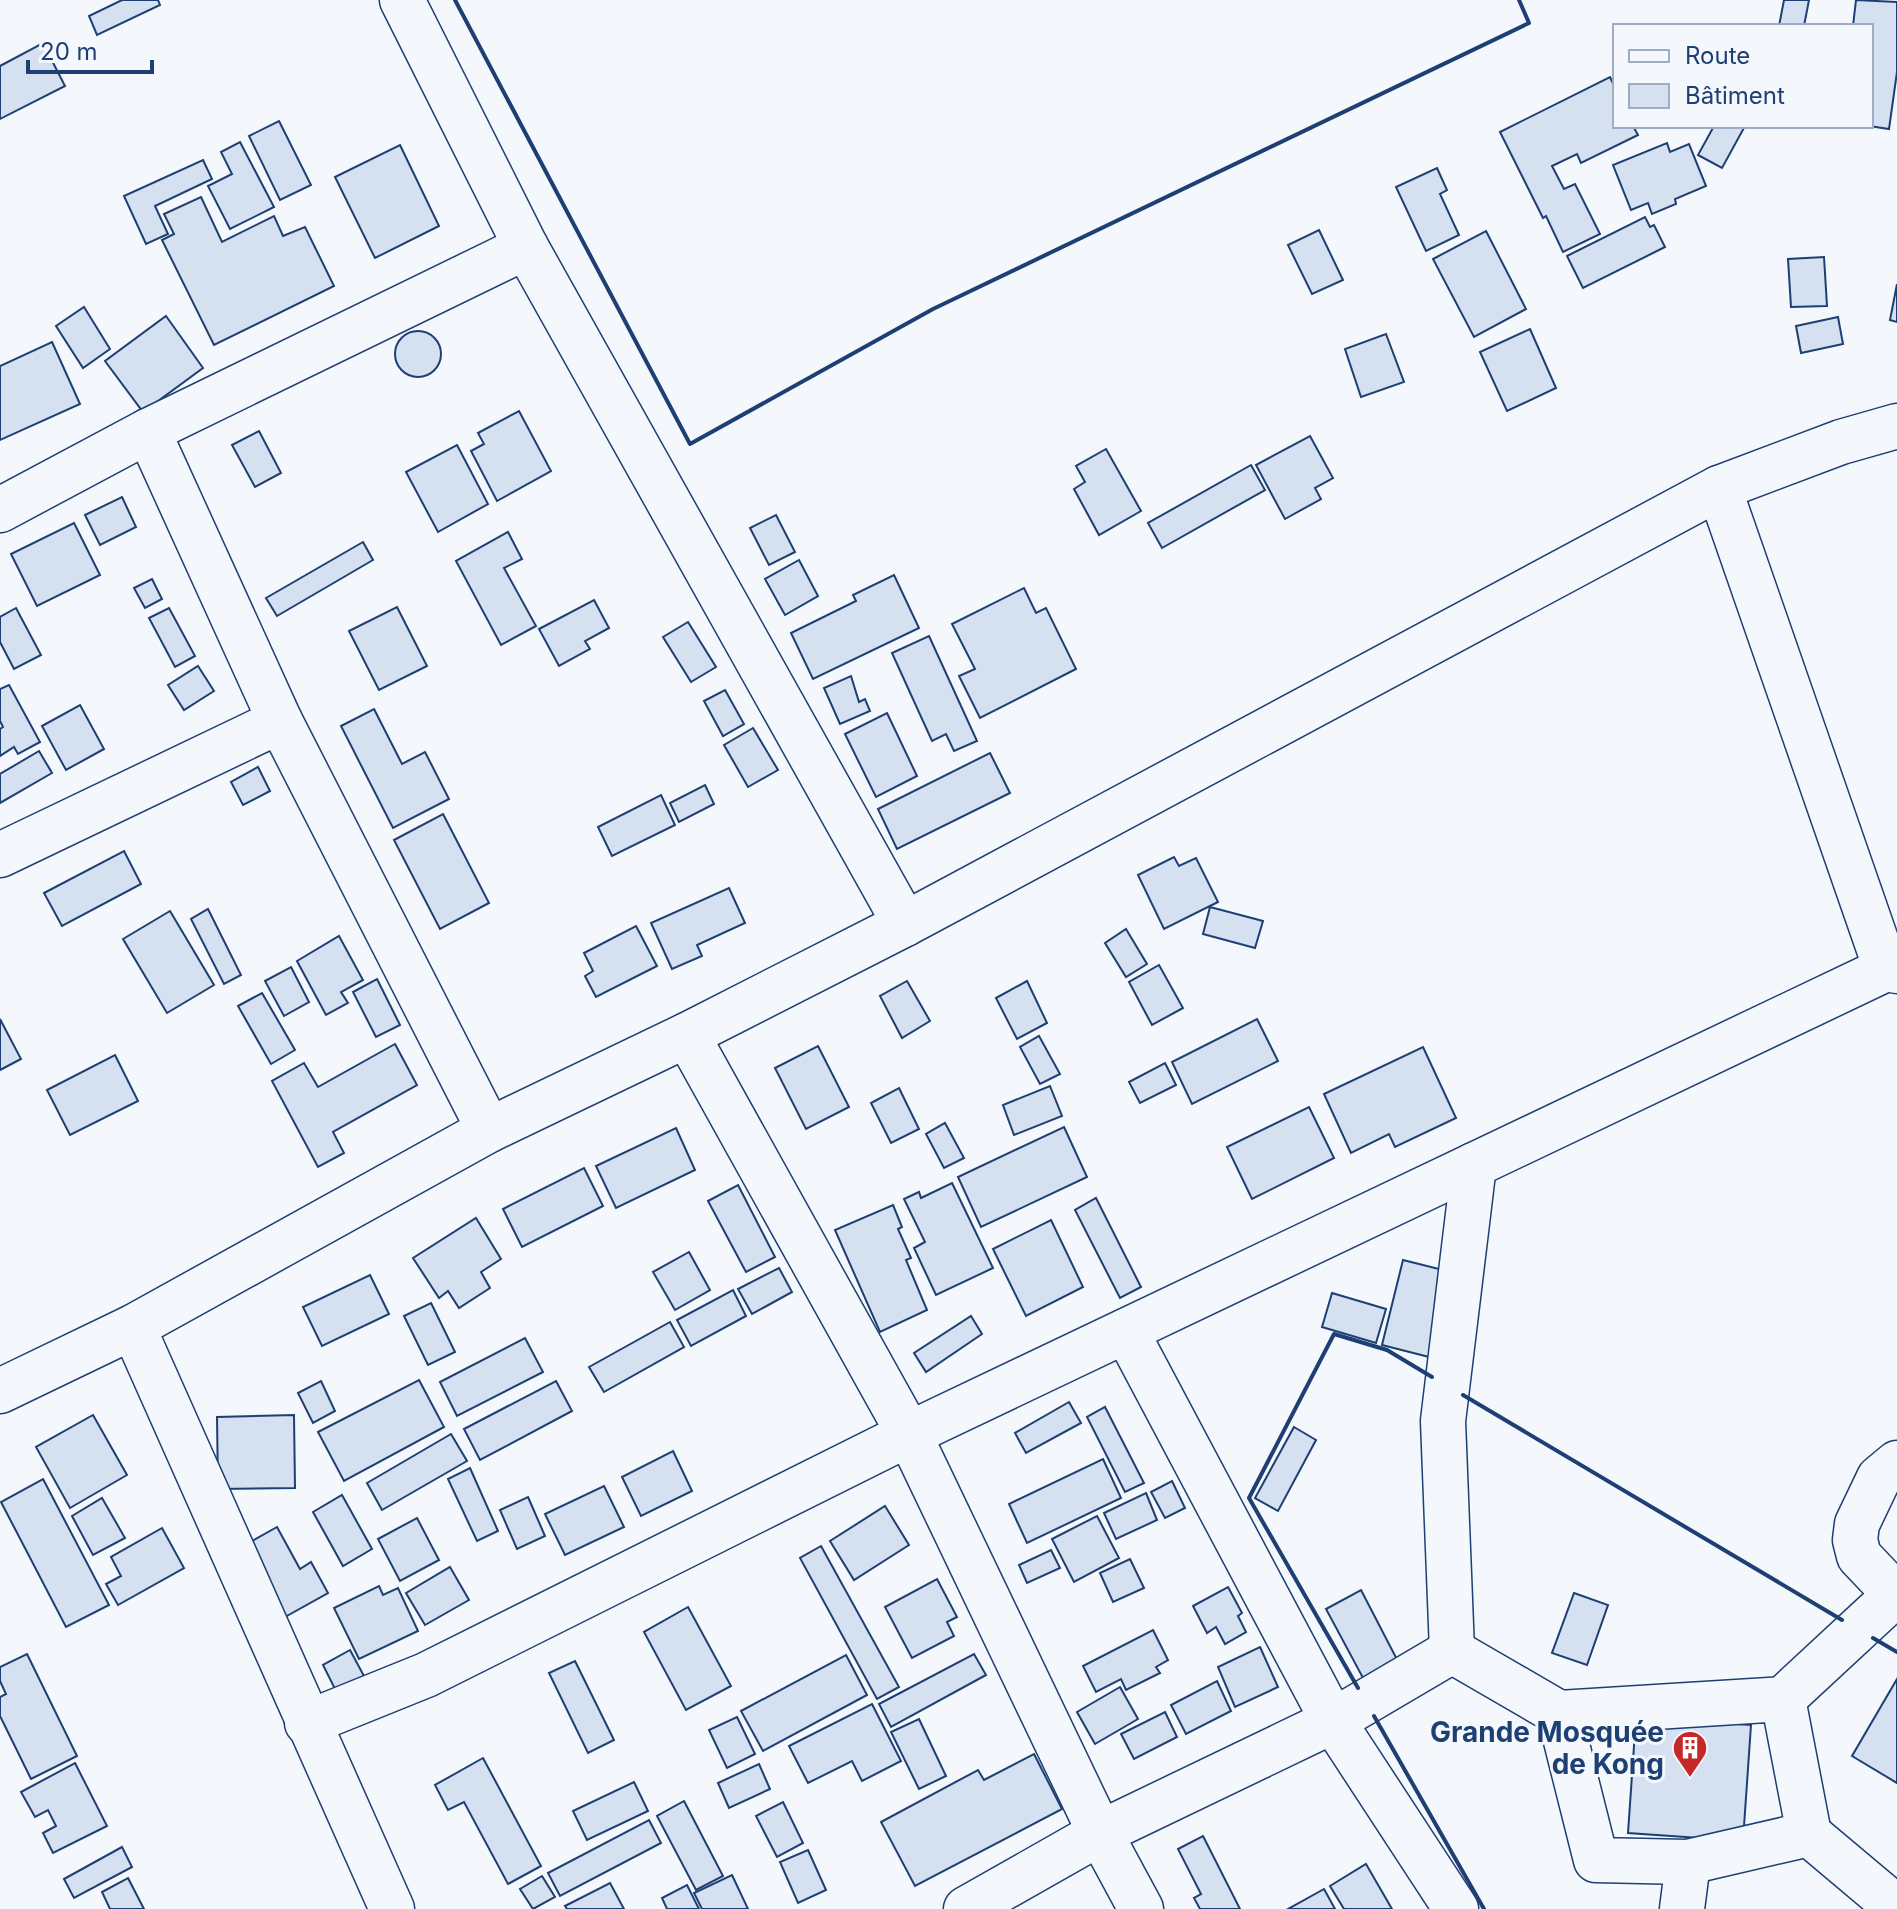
<svg xmlns="http://www.w3.org/2000/svg" width="1897" height="1909" font-family="Inter,sans-serif">
<style>
.building{fill:#d5e0f0;stroke:#1d3f73;stroke-width:2}
.lines{fill:none;stroke-linecap:round;stroke-linejoin:round}
.minor-casing{stroke:#1d3f73;stroke-width:47}
.minor{stroke:#f4f7fb;stroke-width:44}
.wall{stroke:#1d3f73;stroke-width:4}
.labels{text-anchor:middle;stroke-width:6;stroke-linejoin:round;paint-order:stroke}
.poi-label{font-size:28px;font-weight:bold;fill:#1d3f73;stroke:#f4f7fb;text-anchor:end}
</style>
<rect width="100%" height="100%" fill="#f4f7fb"/>
<g class="building">
<polygon points="122,0 158,0 160,5 97,35 89,16"/>
<polygon points="1784,0 1809,0 1804,26 1779,26"/>
<polygon points="1856,0 1897,2 1897,72 1889,129 1869,126 1871,126 1871,26 1853,26"/>
<polygon points="43,43 65,86 0,119 0,66"/>
<polygon points="1610,77 1615,88 1615,126 1633,126 1638,135 1581,163 1577,154 1552,166 1564,189 1575,184 1600,234 1563,252 1546,216 1543,218 1500,132"/>
<polygon points="279,121 311,185 280,200 249,136"/>
<polygon points="1714,126 1745,126 1722,168 1698,155"/>
<polygon points="240,142 274,207 230,229 208,186 232,174 221,152"/>
<polygon points="1667,143 1670,152 1689,144 1706,186 1675,199 1676,204 1652,214 1648,203 1631,210 1613,165"/>
<polygon points="400,145 439,226 375,258 335,177"/>
<polygon points="203,160 212,179 155,206 168,234 146,244 124,196"/>
<polygon points="1437,168 1447,190 1440,194 1459,235 1426,251 1396,187"/>
<polygon points="201,197 222,242 274,216 283,236 305,227 334,286 214,345 162,240 174,234 164,214"/>
<polygon points="1645,217 1650,227 1654,225 1665,247 1583,288 1567,256"/>
<polygon points="1319,230 1343,280 1312,294 1288,245"/>
<polygon points="1486,231 1526,309 1474,337 1433,259"/>
<polygon points="1824,257 1827,306 1791,307 1788,259"/>
<polygon points="1897,284 1897,322 1890,320"/>
<polygon points="84,307 110,349 83,368 56,326"/>
<polygon points="166,316 203,368 143,412 105,361"/>
<polygon points="1838,317 1843,344 1801,353 1796,326"/>
<polygon points="1530,329 1556,388 1507,411 1480,352"/>
<circle cx="418" cy="354" r="23"/>
<polygon points="1386,334 1404,382 1361,397 1345,349"/>
<polygon points="52,342 80,404 0,440 0,366"/>
<polygon points="519,411 551,471 497,501 471,451 484,444 478,433"/>
<polygon points="259,431 281,473 255,487 232,445"/>
<polygon points="1310,436 1333,478 1315,488 1321,499 1285,519 1256,465"/>
<polygon points="457,445 488,504 438,532 406,472"/>
<polygon points="1106,449 1141,511 1099,535 1074,489 1085,482 1076,466"/>
<polygon points="1251,465 1265,490 1162,548 1148,523"/>
<polygon points="122,497 136,527 100,545 85,515"/>
<polygon points="776,515 795,552 769,565 750,528"/>
<polygon points="74,523 100,575 37,606 11,554"/>
<polygon points="508,532 522,559 504,568 536,626 501,645 456,561"/>
<polygon points="363,542 373,560 277,616 266,598"/>
<polygon points="799,560 818,596 785,615 765,579"/>
<polygon points="894,575 919,628 813,679 791,633 856,601 853,595"/>
<polygon points="152,579 162,599 145,608 134,588"/>
<polygon points="1024,588 1036,613 1046,608 1076,669 980,718 959,676 975,669 952,624"/>
<polygon points="594,600 609,628 585,641 590,649 559,666 539,629"/>
<polygon points="397,607 427,666 379,690 349,631"/>
<polygon points="16,608 41,655 14,669 0,642 0,617"/>
<polygon points="169,608 195,656 175,667 149,618"/>
<polygon points="688,622 716,667 691,682 663,637"/>
<polygon points="929,636 977,741 954,751 946,734 932,741 892,653"/>
<polygon points="198,666 214,691 184,710 168,685"/>
<polygon points="851,676 859,702 865,699 870,711 840,724 824,688"/>
<polygon points="9,685 40,742 18,754 14,747 0,756 0,729 3,727 0,721 0,689"/>
<polygon points="725,690 744,724 723,736 704,701"/>
<polygon points="80,705 104,749 66,770 42,726"/>
<polygon points="374,709 402,764 425,752 449,799 393,828 341,726"/>
<polygon points="887,713 917,776 876,797 845,734"/>
<polygon points="753,728 778,770 748,787 724,745"/>
<polygon points="39,751 52,773 0,803 0,774"/>
<polygon points="990,753 1010,793 897,849 878,809"/>
<polygon points="258,767 270,791 243,805 231,782"/>
<polygon points="705,785 714,804 679,822 670,803"/>
<polygon points="661,795 675,825 612,856 598,827"/>
<polygon points="443,814 489,903 440,929 394,840"/>
<polygon points="124,851 141,884 62,926 44,893"/>
<polygon points="1174,857 1179,866 1196,858 1218,902 1164,929 1138,875"/>
<polygon points="729,888 745,923 697,945 702,956 672,969 651,923"/>
<polygon points="1210,907 1263,921 1255,948 1203,934"/>
<polygon points="208,909 241,975 224,984 191,919"/>
<polygon points="170,911 214,985 167,1013 123,939"/>
<polygon points="636,926 657,966 596,997 585,976 593,971 584,953"/>
<polygon points="1126,929 1147,964 1126,977 1105,943"/>
<polygon points="339,936 363,980 341,992 348,1003 326,1015 297,961"/>
<polygon points="1159,965 1183,1008 1152,1025 1129,982"/>
<polygon points="291,967 309,1002 284,1016 265,981"/>
<polygon points="377,979 400,1025 376,1037 353,992"/>
<polygon points="907,981 930,1021 902,1038 880,996"/>
<polygon points="1027,981 1047,1023 1017,1039 996,998"/>
<polygon points="262,993 295,1050 271,1064 238,1006"/>
<polygon points="0,1019 21,1059 0,1070"/>
<polygon points="1257,1019 1278,1061 1192,1104 1172,1062"/>
<polygon points="1039,1036 1060,1074 1040,1084 1020,1047"/>
<polygon points="395,1044 417,1085 333,1132 344,1153 318,1167 272,1081 304,1063 318,1087"/>
<polygon points="818,1046 849,1107 806,1129 775,1068"/>
<polygon points="1423,1047 1456,1118 1395,1147 1389,1134 1351,1153 1324,1094"/>
<polygon points="115,1055 138,1101 70,1135 47,1090"/>
<polygon points="1165,1063 1176,1085 1140,1103 1129,1082"/>
<polygon points="1050,1086 1062,1116 1014,1135 1003,1105"/>
<polygon points="899,1088 919,1129 891,1143 871,1103"/>
<polygon points="1309,1107 1334,1158 1252,1199 1227,1147"/>
<polygon points="945,1123 964,1158 944,1168 926,1134"/>
<polygon points="1064,1127 1087,1177 981,1227 958,1177"/>
<polygon points="676,1128 695,1170 616,1208 596,1166"/>
<polygon points="584,1168 603,1206 522,1247 503,1209"/>
<polygon points="952,1183 993,1268 936,1295 914,1248 925,1242 904,1199 919,1192 921,1198"/>
<polygon points="738,1185 775,1257 746,1272 708,1201"/>
<polygon points="1096,1198 1141,1287 1120,1298 1075,1210"/>
<polygon points="893,1205 902,1227 898,1229 911,1258 906,1260 927,1310 880,1332 835,1230"/>
<polygon points="476,1218 501,1259 481,1272 490,1288 459,1308 448,1291 439,1298 413,1258"/>
<polygon points="1051,1220 1083,1287 1026,1316 993,1249"/>
<polygon points="689,1252 710,1290 675,1310 653,1272"/>
<polygon points="1403,1260 1455,1273 1433,1358 1382,1345"/>
<polygon points="779,1268 792,1292 752,1314 738,1289"/>
<polygon points="370,1275 389,1314 322,1346 303,1307"/>
<polygon points="733,1290 746,1316 691,1346 677,1320"/>
<polygon points="1332,1293 1386,1309 1376,1343 1322,1327"/>
<polygon points="431,1303 455,1352 428,1365 404,1316"/>
<polygon points="971,1316 982,1334 926,1372 914,1353"/>
<polygon points="670,1322 684,1347 604,1392 589,1367"/>
<polygon points="525,1338 543,1372 457,1416 440,1382"/>
<polygon points="419,1380 444,1427 344,1481 318,1432"/>
<polygon points="321,1381 335,1411 313,1423 298,1393"/>
<polygon points="556,1381 572,1411 480,1460 464,1429"/>
<polygon points="1069,1402 1081,1423 1026,1453 1015,1433"/>
<polygon points="1105,1407 1144,1483 1125,1492 1087,1417"/>
<polygon points="93,1415 127,1475 70,1508 36,1447"/>
<polygon points="294,1415 295,1488 218,1489 217,1417"/>
<polygon points="1294,1427 1316,1440 1278,1511 1255,1498"/>
<polygon points="451,1434 467,1461 382,1510 367,1483"/>
<polygon points="673,1451 692,1491 641,1516 622,1477"/>
<polygon points="1103,1459 1121,1498 1027,1543 1009,1504"/>
<polygon points="470,1468 498,1531 477,1541 448,1479"/>
<polygon points="43,1479 109,1605 66,1627 1,1502"/>
<polygon points="1172,1481 1185,1508 1165,1518 1151,1492"/>
<polygon points="604,1486 624,1527 565,1555 545,1514"/>
<polygon points="1146,1493 1157,1520 1116,1539 1104,1513"/>
<polygon points="342,1495 372,1549 343,1566 313,1512"/>
<polygon points="528,1497 545,1536 517,1549 500,1510"/>
<polygon points="102,1498 125,1538 93,1555 72,1516"/>
<polygon points="885,1506 909,1545 854,1580 830,1541"/>
<polygon points="1097,1516 1119,1558 1074,1582 1052,1539"/>
<polygon points="417,1518 439,1560 400,1581 378,1539"/>
<polygon points="277,1527 300,1569 311,1562 328,1593 285,1617 245,1545"/>
<polygon points="162,1528 184,1568 118,1605 106,1584 121,1576 111,1557"/>
<polygon points="821,1546 899,1687 877,1699 800,1558"/>
<polygon points="1051,1550 1060,1568 1027,1583 1019,1565"/>
<polygon points="1130,1559 1144,1588 1113,1602 1100,1573"/>
<polygon points="450,1567 469,1600 425,1625 406,1593"/>
<polygon points="937,1579 957,1617 947,1622 954,1636 912,1658 885,1607"/>
<polygon points="379,1586 383,1595 398,1588 418,1631 359,1659 334,1608"/>
<polygon points="1228,1587 1242,1613 1238,1616 1246,1632 1225,1644 1216,1627 1207,1633 1193,1606"/>
<polygon points="1361,1590 1404,1673 1370,1691 1326,1609"/>
<polygon points="1574,1593 1608,1605 1587,1665 1552,1653"/>
<polygon points="688,1607 731,1686 686,1710 644,1632"/>
<polygon points="1153,1630 1168,1660 1156,1667 1160,1673 1126,1690 1121,1679 1096,1692 1083,1666"/>
<polygon points="1260,1647 1278,1687 1235,1707 1218,1667"/>
<polygon points="350,1650 364,1676 336,1691 323,1665"/>
<polygon points="27,1654 77,1756 31,1779 0,1716 0,1697 6,1694 0,1681 0,1667"/>
<polygon points="974,1654 986,1675 891,1727 879,1704"/>
<polygon points="846,1655 867,1695 763,1751 741,1711"/>
<polygon points="575,1661 614,1740 588,1753 549,1673"/>
<polygon points="1897,1679 1897,1783 1852,1756"/>
<polygon points="1217,1681 1231,1711 1186,1734 1171,1705"/>
<polygon points="1120,1687 1138,1719 1095,1744 1077,1712"/>
<polygon points="872,1704 901,1761 862,1781 852,1761 808,1783 789,1746"/>
<polygon points="1165,1712 1177,1737 1134,1759 1121,1734"/>
<polygon points="737,1717 755,1754 727,1768 709,1730"/>
<polygon points="1636,1717 1751,1725 1743,1841 1628,1833"/>
<polygon points="919,1719 946,1776 919,1789 891,1732"/>
<polygon points="1034,1754 1062,1809 915,1886 881,1822 978,1770 984,1780"/>
<polygon points="483,1758 541,1866 508,1884 464,1802 448,1810 435,1785"/>
<polygon points="75,1763 107,1826 53,1853 43,1833 56,1826 48,1810 35,1817 21,1792"/>
<polygon points="759,1764 770,1789 729,1808 718,1783"/>
<polygon points="634,1782 648,1811 587,1840 573,1811"/>
<polygon points="684,1801 723,1876 696,1890 657,1816"/>
<polygon points="783,1802 803,1843 777,1857 756,1816"/>
<polygon points="649,1820 661,1843 560,1896 548,1873"/>
<polygon points="1203,1836 1240,1909 1200,1909 1194,1898 1201,1894 1178,1849"/>
<polygon points="122,1847 132,1867 74,1898 64,1879"/>
<polygon points="808,1850 826,1890 798,1903 780,1862"/>
<polygon points="1366,1864 1392,1909 1344,1909 1330,1886"/>
<polygon points="732,1875 748,1909 702,1909 694,1893"/>
<polygon points="542,1876 555,1897 533,1909 520,1889"/>
<polygon points="128,1878 144,1909 110,1909 102,1892"/>
<polygon points="610,1883 624,1909 567,1909 565,1906"/>
<polygon points="687,1885 699,1909 667,1909 662,1898"/>
<polygon points="1324,1889 1335,1909 1288,1909"/>
</g>
<g class="lines">
<defs>
<g id="minor">
<polyline points="402,0 526,247 905,924"/>
<polyline points="148,431 280,721"/>
<polyline points="1719,488 1886,969"/>
<polyline points="0,510 148,431 526,247"/>
<polyline points="0,855 280,721 489,1130"/>
<polyline points="687,1035 909,1434 1100,1833 1141,1909"/>
<polyline points="133,1327 392,1909"/>
<polyline points="1126,1331 1333,1721 1456,1909"/>
<polyline points="0,1391 133,1327 489,1130 687,1035 905,924 1719,488 1841,442 1897,426"/>
<polyline points="1897,1463 1879,1478 1857,1524 1855,1540 1859,1556 1897,1596"/>
<polyline points="1452,1651 1559,1713 1596,1860 1688,1862 1809,1834 1783,1699 1559,1713"/>
<polyline points="1452,1651 1443,1421 1474,1165"/>
<polyline points="1783,1699 1895,1595"/>
<polyline points="307,1723 426,1675 909,1434 1886,969 1897,971"/>
<polyline points="1809,1834 1897,1908"/>
<polyline points="966,1909 1100,1833 1333,1721 1452,1651"/>
<polyline points="1682,1909 1688,1862"/>
</g>
</defs>
<use href="#minor" class="minor-casing"/>
<use href="#minor" class="minor"/>
<g class="wall">
<polyline points="455,0 690,444 933,309 1529,23 1519,0"/>
<polyline points="1463,1395 1842,1620"/>
<polyline points="1873,1638 1897,1652"/>
<polyline points="1358,1688 1249,1498 1334,1334 1387,1350 1432,1377"/>
<polyline points="1374,1716 1484,1909"/>
</g>
</g>
<defs>
<symbol id="building-pin" viewBox="-11 -11 22 30"><path d="M0 17L-7.5 6A9.5 9.5 0 1 1 7.5 6Z" fill="#c62828" stroke="#f4f7fb"/><path d="M-4-6H4V6H1V3H-1V6H-4ZM-2.5-4.3h1.7v1.8h-1.7ZM.8-4.3h1.7v1.8H.8ZM-2.5-1h1.7V.8h-1.7ZM.8-1h1.7V.8H.8Z" fill="#fff"/></symbol>
</defs>
<g fill-rule="evenodd">
<use href="#building-pin" x="1670" y="1728" width="40" height="54"/>
</g>
<g class="labels">
<g class="poi-label">
<text x="1664" y="1742">Grande Mosquée<tspan x="1664" dy="32">de Kong</tspan></text>
</g>
</g>
<rect x="1613" y="24" width="260" height="104" fill="#f4f7fb" stroke="#9eadc5" stroke-width="2"/>
<rect x="1629" y="50" width="40" height="12" fill="#f4f7fb" stroke="#9eadc5" stroke-width="2"/>
<text x="1685" y="64" font-size="24" fill="#1d3f73">Route</text>
<rect x="1629" y="84" width="40" height="24" fill="#d5e0f0" stroke="#9eadc5" stroke-width="2"/>
<text x="1685" y="104" font-size="24" fill="#1d3f73">Bâtiment</text>
<path d="M28 60v12h124v-12" fill="none" stroke="#1d3f73" stroke-width="4"/>
<text x="40" y="60" font-size="24" fill="#1d3f73" stroke="#f4f7fb" stroke-width="6" paint-order="stroke">20 m</text>
</svg>
